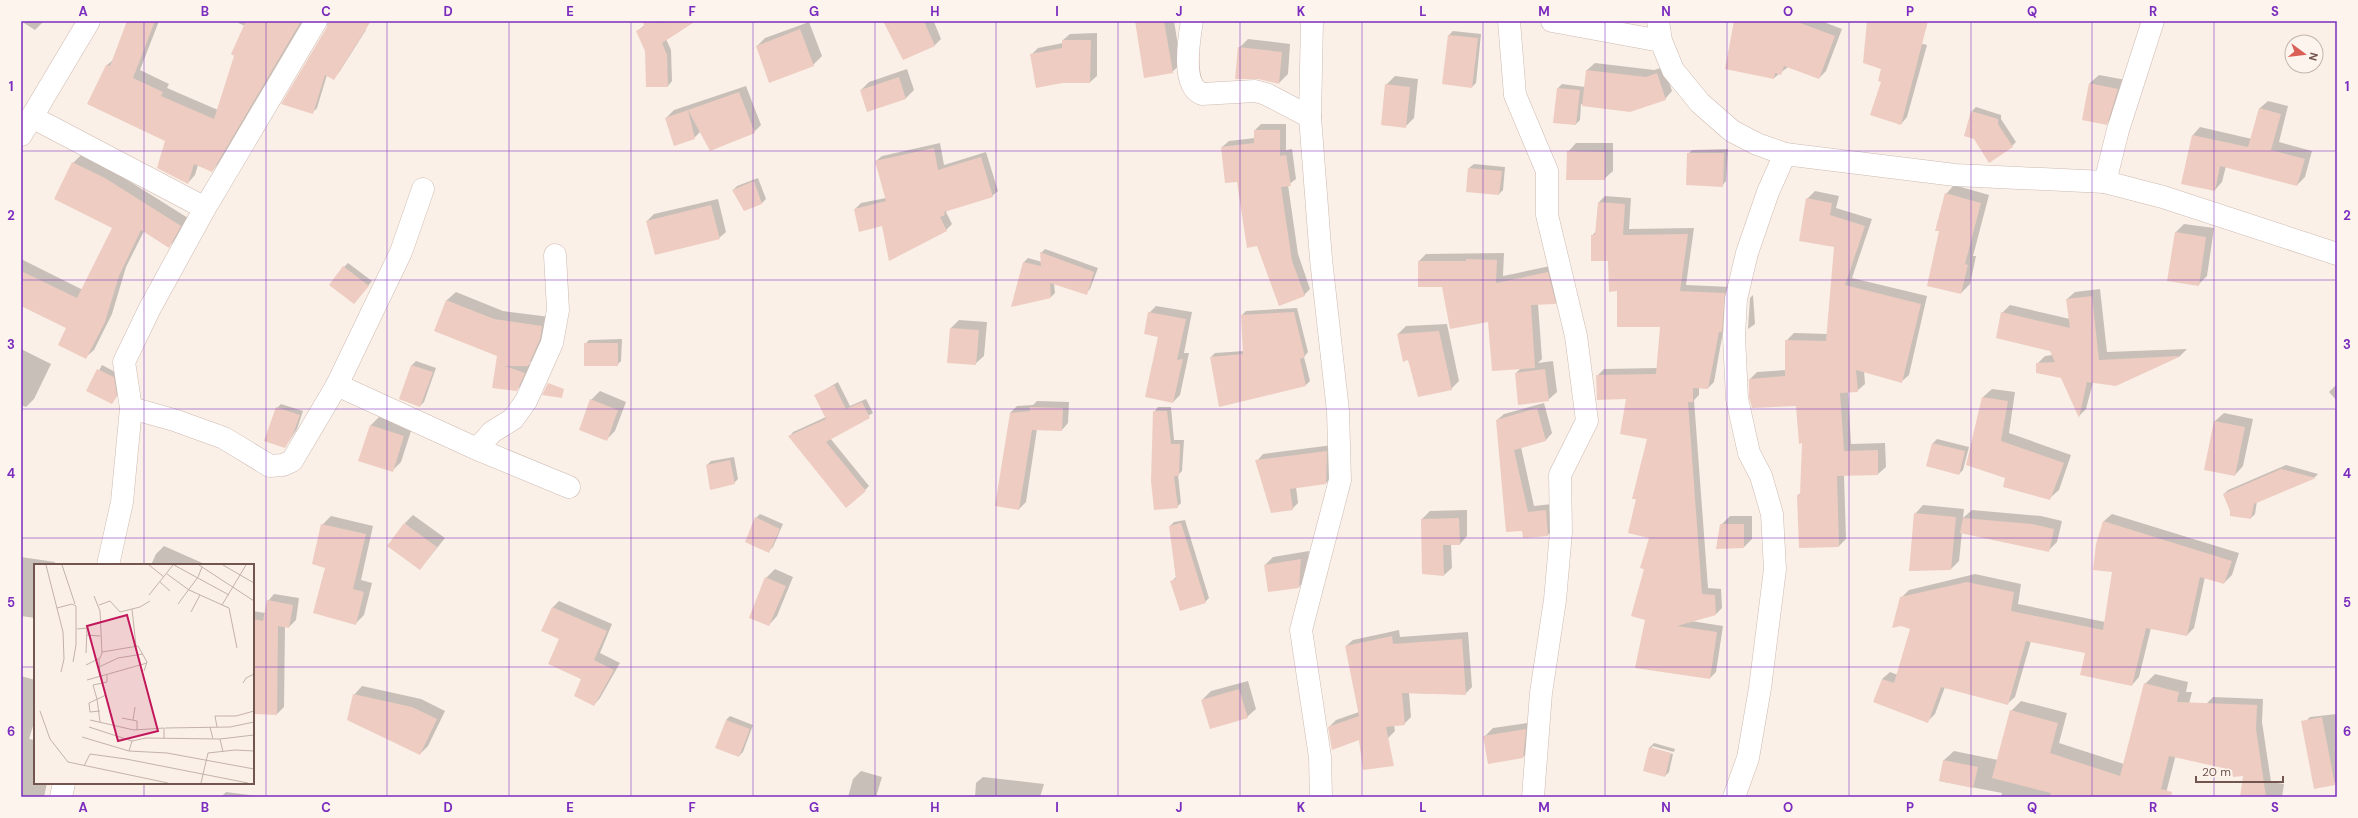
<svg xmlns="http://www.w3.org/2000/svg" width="2358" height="818" font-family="'DM Sans',sans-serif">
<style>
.shadow{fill:#0003}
.building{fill:#eeccc1}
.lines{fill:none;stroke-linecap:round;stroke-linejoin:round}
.street-casing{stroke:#ceb9b1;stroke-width:23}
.street{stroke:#fff;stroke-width:22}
.grid{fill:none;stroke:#7b2cbf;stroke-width:1;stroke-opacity:0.55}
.inset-road{fill:none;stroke:#c4b2aa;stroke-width:1}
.view{fill:#c2185b;fill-opacity:0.15;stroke:#c2185b;stroke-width:2}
.inset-edge{fill:none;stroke:#72554e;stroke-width:2}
.neatline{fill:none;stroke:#7b2cbf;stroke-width:1.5}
.grid-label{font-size:13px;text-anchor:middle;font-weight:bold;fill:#7b2cbf}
</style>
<rect width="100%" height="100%" fill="#faf0e7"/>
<g class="shadow">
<polygon points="21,21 44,21 35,30"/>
<polygon points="128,21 159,21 140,70 169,84 167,88 218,110 245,26 234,21 304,21 219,163 212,171 198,165 195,175 188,183 166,140 107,65 114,59"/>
<polygon points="328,21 347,21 366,30 338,74 327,75 317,108 313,112"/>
<polygon points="644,21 694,21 666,39 671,50 672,81 668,86 646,51 637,31 645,25"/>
<polygon points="884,21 937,21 934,22 941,39 935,45 903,59"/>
<polygon points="1137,21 1174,21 1181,64 1172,72"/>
<polygon points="1735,21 1821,21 1842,29 1826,71 1819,78 1788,67 1774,78"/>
<polygon points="809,22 822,56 813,65 757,46 765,38"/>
<polygon points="1453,31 1481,34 1476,83 1472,87 1449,35"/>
<polygon points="1097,33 1097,76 1090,82 1031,55 1038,48 1063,43 1063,40 1070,34"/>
<polygon points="1895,37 1927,45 1907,117 1901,124"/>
<polygon points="1248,39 1290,44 1288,74 1279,83 1239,48"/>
<polygon points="1595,63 1654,70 1664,67 1672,91 1665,99 1630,111 1581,104 1580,120 1576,124 1558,88 1562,84 1585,87 1587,70"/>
<polygon points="907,69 914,90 905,99 861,90 869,82"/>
<polygon points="2099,75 2126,80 2115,115 2106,124 2090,83"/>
<polygon points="1395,76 1418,79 1414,118 1406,126 1386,85"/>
<polygon points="746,86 761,125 754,132 701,131 694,138 666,118 674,110"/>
<polygon points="2268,101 2288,106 2279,142 2312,151 2305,177 2297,185 2226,166 2222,182 2215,190 2193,135 2200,127 2252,139 2260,108"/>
<polygon points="1976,107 2001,115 2001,119 2016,142 2012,146 1972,111"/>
<polygon points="1261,124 1286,124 1286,150 1292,149 1296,179 1288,185 1298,254 1310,289 1304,295 1238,180 1222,147 1229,141 1255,138 1255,130"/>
<polygon points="940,143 944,165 986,152 998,191 992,196 949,209 946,212 952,224 946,230 883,225 855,209 861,203 886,198 876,161 882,156"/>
<polygon points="1576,143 1613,143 1613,171 1604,179 1568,152"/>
<polygon points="1728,149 1726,181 1722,186 1688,154 1692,150"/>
<polygon points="81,155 113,171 188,218 177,239 169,246 144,231 126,267 112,314 94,350 86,357 67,328 21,305 21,259 83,290 114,227 73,163"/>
<polygon points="1474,164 1505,167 1503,190 1499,194 1469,168"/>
<polygon points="758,178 766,199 762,203 744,210 733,190 737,186"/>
<polygon points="1954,185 1989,195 1973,256 1976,256 1970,284 1961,293 1940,231 1946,194"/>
<polygon points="1815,191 1839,196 1836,208 1872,219 1852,278 1927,296 1909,375 1901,382 1864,371 1865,384 1857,391 1848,392 1851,444 1885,443 1886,467 1878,474 1844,475 1846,539 1839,546 1798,495 1801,493 1803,442 1797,405 1750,379 1757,372 1786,370 1786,341 1794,333 1828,334 1836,246 1807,199"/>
<polygon points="1605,196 1631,198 1629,229 1694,228 1686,285 1731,287 1714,382 1708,388 1699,387 1699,395 1694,400 1708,588 1721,589 1722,608 1716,614 1691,621 1723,626 1716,672 1710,678 1646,620 1645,569 1651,538 1637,499 1648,438 1628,398 1597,376 1604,369 1657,368 1661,326 1618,290 1609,260 1592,236 1596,231 1599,202"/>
<polygon points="718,199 726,232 719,238 647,221 654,214"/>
<polygon points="2184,224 2214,228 2207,276 2198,285 2168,280 2176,232"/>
<polygon points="1045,249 1098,268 1090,289 1086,293 1054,283 1055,293 1051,297 1013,305 1024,262 1028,258 1042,262 1041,253"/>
<polygon points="1504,253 1503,276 1555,265 1563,296 1555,303 1538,304 1542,359 1538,363 1553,361 1557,392 1548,400 1516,373 1521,368 1489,320 1443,286 1419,261 1426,254"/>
<polygon points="348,263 372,281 354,303 344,267"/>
<polygon points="2100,289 2107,352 2187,349 2179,357 2093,382 2086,409 2079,416 2062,377 2037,364 2045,356 2053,355 2050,350 2002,313 2010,305 2070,319 2067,299 2075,292"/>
<polygon points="456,292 503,311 550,317 536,356 529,364 532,365 525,382 516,390 498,355 435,331 447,300"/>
<polygon points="1753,295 1755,324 1748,329 1750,298"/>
<polygon points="1156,306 1192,312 1184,353 1189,353 1180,395 1173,402 1160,336 1149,313"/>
<polygon points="1297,308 1308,352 1304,357 1310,381 1306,385 1211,357 1215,353 1244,351 1242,315 1246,311"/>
<polygon points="959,320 987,322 984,356 975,364 951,328"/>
<polygon points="1447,324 1459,381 1451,389 1408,359 1404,360 1398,334 1406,326"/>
<polygon points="622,339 621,361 617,365 585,344 589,340"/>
<polygon points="21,349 51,364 34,399 26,407 21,405"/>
<polygon points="416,361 436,368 424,402 420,406 400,399 412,365"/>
<polygon points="102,365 117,373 120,392 112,403 88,391"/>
<polygon points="838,382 850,406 866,399 873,413 830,438 869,486 865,490 790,436 793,432 826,417 816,395"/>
<polygon points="2337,384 2337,401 2329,392"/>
<polygon points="1992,389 2015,392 2009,433 2071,455 2059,490 2050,498 2006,478 1983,397"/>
<polygon points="600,391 626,402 615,431 607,439 591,400"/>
<polygon points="1037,401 1069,402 1068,423 1062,430 1037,429 1026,502 1019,509 1010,413 1017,406 1033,405"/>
<polygon points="1544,403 1552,433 1546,440 1521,447 1534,506 1552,504 1554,529 1548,535 1524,537 1497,420 1504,414"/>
<polygon points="281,404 303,411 297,429 285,447 277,408"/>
<polygon points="1158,407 1171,407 1174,440 1184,440 1182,471 1178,475 1181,503 1177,507 1154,412"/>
<polygon points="2224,413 2253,419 2243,466 2235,475 2205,469 2215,421"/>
<polygon points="379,417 412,428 401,462 392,471 370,426"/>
<polygon points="1937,439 1969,447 1963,470 1959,474 1927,466 1933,443"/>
<polygon points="1333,445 1332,477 1326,483 1296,487 1298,503 1292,509 1257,461 1263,454"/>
<polygon points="734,457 738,479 734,483 707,465 711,461"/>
<polygon points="2286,465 2318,474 2315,477 2257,501 2255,514 2251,518 2232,511 2224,494 2228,490"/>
<polygon points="1923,505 1964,509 1963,518 1972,510 2041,516 2062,521 2057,542 2048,551 1962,532 1959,561 1951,569 1915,514"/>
<polygon points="1467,510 1467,536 1460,544 1451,544 1452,568 1444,575 1422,519 1430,511"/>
<polygon points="760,514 783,524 773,547 769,551 756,518"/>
<polygon points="2112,514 2239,553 2232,575 2224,583 2205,577 2194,628 2187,635 2151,628 2139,677 2132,685 2086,652 2031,641 2015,697 2007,704 1945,687 1935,714 1927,722 1882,679 1890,672 1898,675 1911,628 1901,598 1909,590 1975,574 2021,584 2018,604 2105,622 2114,571 2097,544 2104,521"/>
<polygon points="413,515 445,538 420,569 405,523"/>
<polygon points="331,516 373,526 361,580 372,583 364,615 355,624 327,567 322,525"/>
<polygon points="1730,516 1752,516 1752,539 1744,547 1721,525"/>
<polygon points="1185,520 1209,598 1205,602 1172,581 1176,577 1170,526 1174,522"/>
<polygon points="164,546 207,565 151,565 156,554"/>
<polygon points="1309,551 1307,578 1299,587 1265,565 1273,557"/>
<polygon points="21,557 55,562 54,565 35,565 35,618 21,616"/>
<polygon points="775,569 793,577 777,616 769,625 766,578"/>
<polygon points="274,594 299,598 296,620 289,627 285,626 284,707 277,714 253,713 253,611 265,613 268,601"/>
<polygon points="559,601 612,624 600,653 620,663 600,698 594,705 583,679 561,639 553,607"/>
<polygon points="1399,630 1400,637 1468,632 1472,687 1465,694 1409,693 1411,717 1404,724 1394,725 1395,731 1388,738 1360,739 1329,727 1336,720 1359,712 1346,646 1353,640"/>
<polygon points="2155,674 2188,682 2186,692 2192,692 2165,797 2001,797 2002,793 1940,781 1944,760 1954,751 1998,760 2011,711 2021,701 2067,713 2059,743 2124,764 2145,684"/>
<polygon points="21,676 35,680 35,720 29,739 35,740 35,783 47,783 44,797 21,797"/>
<polygon points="1248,681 1256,709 1247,717 1202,700 1211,691"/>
<polygon points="362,686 421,699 445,711 428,746 420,754 354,695"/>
<polygon points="2213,697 2263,699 2262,722 2271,782 2284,784 2282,797 2241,797 2244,774 2232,769 2207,703"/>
<polygon points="2337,714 2337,781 2334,784 2303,724 2310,717"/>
<polygon points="730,716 753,725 743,752 739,756 726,720"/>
<polygon points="1534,722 1532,748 1523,757 1484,737 1493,728"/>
<polygon points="1654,743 1675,749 1674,752 1652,746 1652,748 1673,754 1669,772 1665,776 1646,771 1650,747"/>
<polygon points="861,771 882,777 876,797 848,797 853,779"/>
<polygon points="983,777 1044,784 1040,797 975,797 976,783"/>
<polygon points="226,792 266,797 221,797"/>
</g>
<g class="building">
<polygon points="127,21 155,21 133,78 163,92 161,96 214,119 234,56 231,54 246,21 301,21 212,172 194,164 188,184 157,168 165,141 87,104 106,65 110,66"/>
<polygon points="328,21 371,21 334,80 325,75 313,114 281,104 327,27"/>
<polygon points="643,21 653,23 696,21 662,43 667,55 668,87 646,87 645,51 636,31 644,27"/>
<polygon points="883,21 924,21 935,46 903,60"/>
<polygon points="1135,21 1164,21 1173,73 1144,78"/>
<polygon points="1734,21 1795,21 1835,36 1819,79 1784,66 1781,75 1775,73 1774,79 1725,69"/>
<polygon points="1867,21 1928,21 1901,125 1870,115 1881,82 1878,81 1881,69 1863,63"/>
<polygon points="800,29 814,66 769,83 756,46"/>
<polygon points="1448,35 1478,38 1472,88 1442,84"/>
<polygon points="1062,40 1091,40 1090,83 1062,83 1036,88 1030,54 1062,48"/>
<polygon points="1238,47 1282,52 1279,84 1258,79 1235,79"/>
<polygon points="1586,70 1646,77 1657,73 1666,100 1630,112 1582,106"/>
<polygon points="899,77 906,99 867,112 860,90"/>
<polygon points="2089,83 2118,89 2107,125 2082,120"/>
<polygon points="1385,84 1410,87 1406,128 1381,125"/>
<polygon points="1557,88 1580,90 1576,125 1553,123"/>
<polygon points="739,92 755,133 710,151 688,110"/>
<polygon points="2259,108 2281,114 2271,150 2305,159 2297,186 2220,166 2215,191 2181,184 2192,135 2248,147"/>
<polygon points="688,110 695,139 674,146 665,118"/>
<polygon points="1971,111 1998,119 1998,124 2013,147 1989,163 1974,139 1964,136"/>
<polygon points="1254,130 1280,130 1280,156 1286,155 1291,186 1281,187 1292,261 1305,296 1279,306 1257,246 1247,248 1237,182 1225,183 1221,147 1254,143"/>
<polygon points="934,148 938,170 981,157 993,197 944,212 945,215 940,217 947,231 889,261 882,226 859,232 854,209 886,201 875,161"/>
<polygon points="1567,151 1605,152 1605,180 1566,180"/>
<polygon points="1687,153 1724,153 1723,187 1686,185"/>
<polygon points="72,162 105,178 181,226 169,248 141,230 119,276 105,322 86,359 58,345 66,328 21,306 21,271 77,298 112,228 54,199"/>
<polygon points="1468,168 1502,171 1499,195 1466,192"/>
<polygon points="754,181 762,204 744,211 732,190"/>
<polygon points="1945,193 1981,203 1965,264 1968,265 1961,294 1927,286 1939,231 1935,231"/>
<polygon points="1806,198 1832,203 1830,215 1865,226 1845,285 1921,304 1902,383 1856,370 1858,392 1840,393 1844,451 1878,450 1878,475 1837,476 1839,547 1799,548 1797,495 1800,495 1802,443 1799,444 1796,406 1752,408 1749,397 1749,379 1785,376 1785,340 1826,341 1834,247 1799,241"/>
<polygon points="1598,202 1625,204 1623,235 1688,234 1680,291 1725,293 1722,332 1719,332 1708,389 1693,388 1693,402 1688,402 1702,594 1715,595 1716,615 1677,626 1717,632 1710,679 1635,668 1645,620 1631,616 1644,569 1640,568 1649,538 1628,533 1636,499 1632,499 1647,439 1620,434 1626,399 1597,400 1596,375 1656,374 1660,327 1617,327 1617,291 1609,292 1608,261 1591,261 1591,235 1595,235"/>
<polygon points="711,205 720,239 655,255 646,221"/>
<polygon points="2175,232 2206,237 2199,286 2167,281"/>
<polygon points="1040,252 1094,272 1087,295 1050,283 1051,298 1011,307 1023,262 1041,266"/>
<polygon points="1466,259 1497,260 1496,283 1548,272 1556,304 1531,305 1535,368 1492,371 1488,322 1450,329 1442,287 1418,287 1418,261 1466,261"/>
<polygon points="343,266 369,286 354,304 329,285"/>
<polygon points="2092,296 2099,360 2179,356 2179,357 2116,386 2087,382 2079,418 2061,378 2036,373 2036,363 2055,362 2050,351 1996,338 2001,312 2070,328 2066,299"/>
<polygon points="446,300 494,319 542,326 540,339 528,366 505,366 525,373 517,391 492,388 497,356 434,331"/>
<polygon points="1148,312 1186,319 1177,360 1183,359 1173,403 1145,397 1158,337 1144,334"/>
<polygon points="1294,312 1305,357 1300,359 1306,386 1219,407 1210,357 1243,354 1241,315"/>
<polygon points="950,328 979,330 976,365 947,363"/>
<polygon points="1439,331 1452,390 1418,397 1408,360 1403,362 1397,334"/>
<rect x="584" y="343" width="34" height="23"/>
<polygon points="411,365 433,372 420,407 399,399"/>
<polygon points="97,369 114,377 117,396 112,404 86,391"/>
<polygon points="1545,369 1549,401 1518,405 1515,373"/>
<polygon points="548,383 564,389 562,398 542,395"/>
<polygon points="834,385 846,409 862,402 870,418 826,442 866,491 846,508 788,436 826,419 814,395"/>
<polygon points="1982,397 2008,401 2001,441 2064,463 2050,500 2003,487 2005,478 1966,465"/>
<polygon points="590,399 618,410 607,441 579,430"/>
<polygon points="276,407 300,415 293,434 285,448 264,441"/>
<polygon points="1030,407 1063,408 1062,431 1032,430 1019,510 995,506 1010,413 1030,411"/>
<polygon points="1537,408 1546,441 1514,450 1528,512 1546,510 1548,536 1523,538 1522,531 1506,532 1496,420"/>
<polygon points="1153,411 1167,411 1171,444 1180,444 1179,476 1174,476 1178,508 1154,510 1151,481"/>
<polygon points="2214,421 2245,427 2235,476 2204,470"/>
<polygon points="370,425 404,436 393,472 358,461"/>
<polygon points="1932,443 1965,451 1959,475 1926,466"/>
<polygon points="1327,451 1326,484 1290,489 1293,510 1271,513 1255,460"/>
<polygon points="730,460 735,484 710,490 706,465"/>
<polygon points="2281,469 2316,478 2254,504 2251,519 2230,516 2230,511 2223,494"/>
<polygon points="1914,513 1956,517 1951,570 1909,571"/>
<polygon points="755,517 780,529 769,553 745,542"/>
<polygon points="1459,518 1460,545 1443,545 1444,576 1422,574 1421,519"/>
<polygon points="1963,518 2032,524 2054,529 2049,552 1960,533"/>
<polygon points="2103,521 2232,561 2224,584 2200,577 2187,636 2146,628 2132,686 2080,675 2085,653 2026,641 2008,705 1941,687 1928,723 1873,702 1882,679 1894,683 1910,629 1901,626 1892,628 1900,597 1967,582 2014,592 2011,611 2103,630 2112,572 2093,570 2096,544"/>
<polygon points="404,523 437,547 420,570 387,546"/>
<polygon points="1181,523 1206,603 1180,611 1170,581 1176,579 1169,526"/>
<polygon points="321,524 366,534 353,589 364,592 356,625 313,613 325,568 312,564"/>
<polygon points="1720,524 1744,524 1744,548 1716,549"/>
<polygon points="1301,559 1299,588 1268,592 1264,565"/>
<polygon points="765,577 786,586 769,626 749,618"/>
<polygon points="267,600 293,605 289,628 278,626 277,715 253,714 253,619 263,621"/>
<polygon points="552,607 607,631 594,660 614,670 594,706 574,696 581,679 548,664 559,639 541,631"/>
<polygon points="1392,636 1393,644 1462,639 1466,695 1402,693 1405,725 1386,727 1394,766 1363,770 1359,740 1332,750 1328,727 1359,716 1345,646"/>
<polygon points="2144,683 2179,692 2177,702 2257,705 2256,729 2266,797 2240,797 2243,776 2233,777 2232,770 2169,756 2161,789 2172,792 2171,797 2050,797 2051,793 1992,778 2010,710 2058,723 2050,753 2120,776"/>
<polygon points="1239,689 1248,718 1210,729 1201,700"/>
<polygon points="353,694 412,707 437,719 420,755 347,720"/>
<polygon points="2322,717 2335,785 2314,789 2301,721"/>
<polygon points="726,720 750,729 739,757 715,748"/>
<polygon points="1526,729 1523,758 1488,764 1483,736"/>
<polygon points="1649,747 1671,753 1665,777 1643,771"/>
<polygon points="1943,760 1978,767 1973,788 1939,781"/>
</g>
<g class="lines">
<defs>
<g id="street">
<path d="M 1192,21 C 1189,39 1181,86 1202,94 L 1255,91 L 1266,94 L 1310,117"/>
<polyline points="1312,21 1310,117 1321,259 1338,411 1340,480 1301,630 1320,757 1321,797"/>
<polyline points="1509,21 1515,95 1547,171 1547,215 1576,336 1587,421 1560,475 1561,532 1555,600 1541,693 1533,797"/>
<polyline points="1552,21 1661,41"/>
<polyline points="1658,21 1661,41 1673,70 1700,103 1732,131 1757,144 1785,154 1955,175 2105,182 2163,197 2337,254"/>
<polyline points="32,117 205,208"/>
<polyline points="21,135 89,21"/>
<polyline points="2105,182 2118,130 2153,21"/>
<polyline points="337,385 477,449 569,487"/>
<polyline points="131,408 174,420 224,438 270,466 283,465 292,461 337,385 401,252 423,189"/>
<polyline points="477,449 492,432 513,419 526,401 552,343 558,310 555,255"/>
<polyline points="108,565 122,502 131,408 124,362 150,308 205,208 316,21"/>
<polyline points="61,797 64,783"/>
<polyline points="1734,797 1748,758 1760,688 1775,569 1772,514 1761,476 1749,453 1737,399 1734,336 1736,299 1747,253 1768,192 1785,154"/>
</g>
</defs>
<use href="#street" class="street-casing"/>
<use href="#street" class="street"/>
</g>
<path class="grid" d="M 144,21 L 144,565M 266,21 L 266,797M 387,21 L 387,797M 509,21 L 509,797M 631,21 L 631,797M 753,21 L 753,797M 875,21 L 875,797M 996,21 L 996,797M 1118,21 L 1118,797M 1240,21 L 1240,797M 1362,21 L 1362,797M 1483,21 L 1483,797M 1605,21 L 1605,797M 1727,21 L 1727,797M 1849,21 L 1849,797M 1971,21 L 1971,797M 2092,21 L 2092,797M 2214,21 L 2214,797M 21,151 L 2337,151M 21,280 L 2337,280M 21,409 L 2337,409M 21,538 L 2337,538M 21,667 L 35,667M 253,667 L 2337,667M 144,783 L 144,797"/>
<g transform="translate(34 564)">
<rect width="220" height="220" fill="#faf0e7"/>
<path class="inset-road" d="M 12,1 L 29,68 L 30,95 L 27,108M 28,1 L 41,40M 115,1 L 130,13M 140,1 L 195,31M 165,1 L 220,37M 189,1 L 220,19M 133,10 L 155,26 L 195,44 L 203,84M 126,18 L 136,27M 115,31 L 139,1M 144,40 L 164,13 L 168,3M 65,41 L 76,37 L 86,48 L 106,43 L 116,37M 188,41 L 212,1M 23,44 L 38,40 L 42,42 L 42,81 L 39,98M 98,45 L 102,82M 157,48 L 166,31M 43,65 L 53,64 L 52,89M 53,71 L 66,72M 68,88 L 104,82 L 113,98 L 110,107M 65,95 L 66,113M 52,101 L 66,94 L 68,89 L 66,47 L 60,32M 65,103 L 84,94 L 109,90M 53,116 L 113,99M 209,119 L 212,114 L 220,110M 6,147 L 16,175 L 34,198 L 134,219M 66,147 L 56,148 L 55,139 L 72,131M 88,154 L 103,157 L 103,166M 56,156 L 100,166 L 130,164 L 130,175M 99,156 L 101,143M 66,158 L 63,135 L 59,121 L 73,118 L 73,111M 55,163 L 98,177 L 95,187M 176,163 L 179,175M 183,163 L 181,152 L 202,152 L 220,147M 131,164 L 196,163 L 220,158M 48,173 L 95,187 L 133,189 L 220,205M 186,175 L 189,188M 98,177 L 112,174 L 186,175 L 220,171M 50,202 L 56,190 L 92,195 L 214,219M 167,219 L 174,189 L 201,186 L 220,187"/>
<path class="view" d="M 93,51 L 124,167 L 84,177 L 53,62 Z"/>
<rect width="220" height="220" class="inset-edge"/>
</g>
<rect width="2358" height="818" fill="none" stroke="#fdf5ed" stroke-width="44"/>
<g transform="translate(2304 54) rotate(105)"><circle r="19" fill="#fdf5ed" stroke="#c5b5ad"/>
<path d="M0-3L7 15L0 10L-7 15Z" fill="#da5f57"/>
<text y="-6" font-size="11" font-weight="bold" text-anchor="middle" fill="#72554e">N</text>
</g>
<path d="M2196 776v6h87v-6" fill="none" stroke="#72554e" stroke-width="2"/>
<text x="2202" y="776" font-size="12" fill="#72554e" stroke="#fdf5ed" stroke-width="3" paint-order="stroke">20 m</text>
<rect x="22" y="22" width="2314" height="774" class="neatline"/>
<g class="grid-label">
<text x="83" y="16">A</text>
<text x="205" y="16">B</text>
<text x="326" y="16">C</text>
<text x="448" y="16">D</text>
<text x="570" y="16">E</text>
<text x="692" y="16">F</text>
<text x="814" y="16">G</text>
<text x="935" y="16">H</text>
<text x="1057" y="16">I</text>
<text x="1179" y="16">J</text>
<text x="1301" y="16">K</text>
<text x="1423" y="16">L</text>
<text x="1544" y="16">M</text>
<text x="1666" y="16">N</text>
<text x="1788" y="16">O</text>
<text x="1910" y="16">P</text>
<text x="2032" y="16">Q</text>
<text x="2153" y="16">R</text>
<text x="2275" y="16">S</text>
<text x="11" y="91">1</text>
<text x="2347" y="91">1</text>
<text x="11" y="220">2</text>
<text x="2347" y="220">2</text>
<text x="11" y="349">3</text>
<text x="2347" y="349">3</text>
<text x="11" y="478">4</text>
<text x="2347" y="478">4</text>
<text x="11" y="607">5</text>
<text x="2347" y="607">5</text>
<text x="11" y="736">6</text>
<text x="2347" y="736">6</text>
<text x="83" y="812">A</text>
<text x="205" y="812">B</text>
<text x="326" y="812">C</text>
<text x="448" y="812">D</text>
<text x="570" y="812">E</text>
<text x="692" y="812">F</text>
<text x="814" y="812">G</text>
<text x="935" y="812">H</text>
<text x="1057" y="812">I</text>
<text x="1179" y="812">J</text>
<text x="1301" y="812">K</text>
<text x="1423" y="812">L</text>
<text x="1544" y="812">M</text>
<text x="1666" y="812">N</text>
<text x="1788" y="812">O</text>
<text x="1910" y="812">P</text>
<text x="2032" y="812">Q</text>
<text x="2153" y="812">R</text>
<text x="2275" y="812">S</text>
</g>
</svg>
